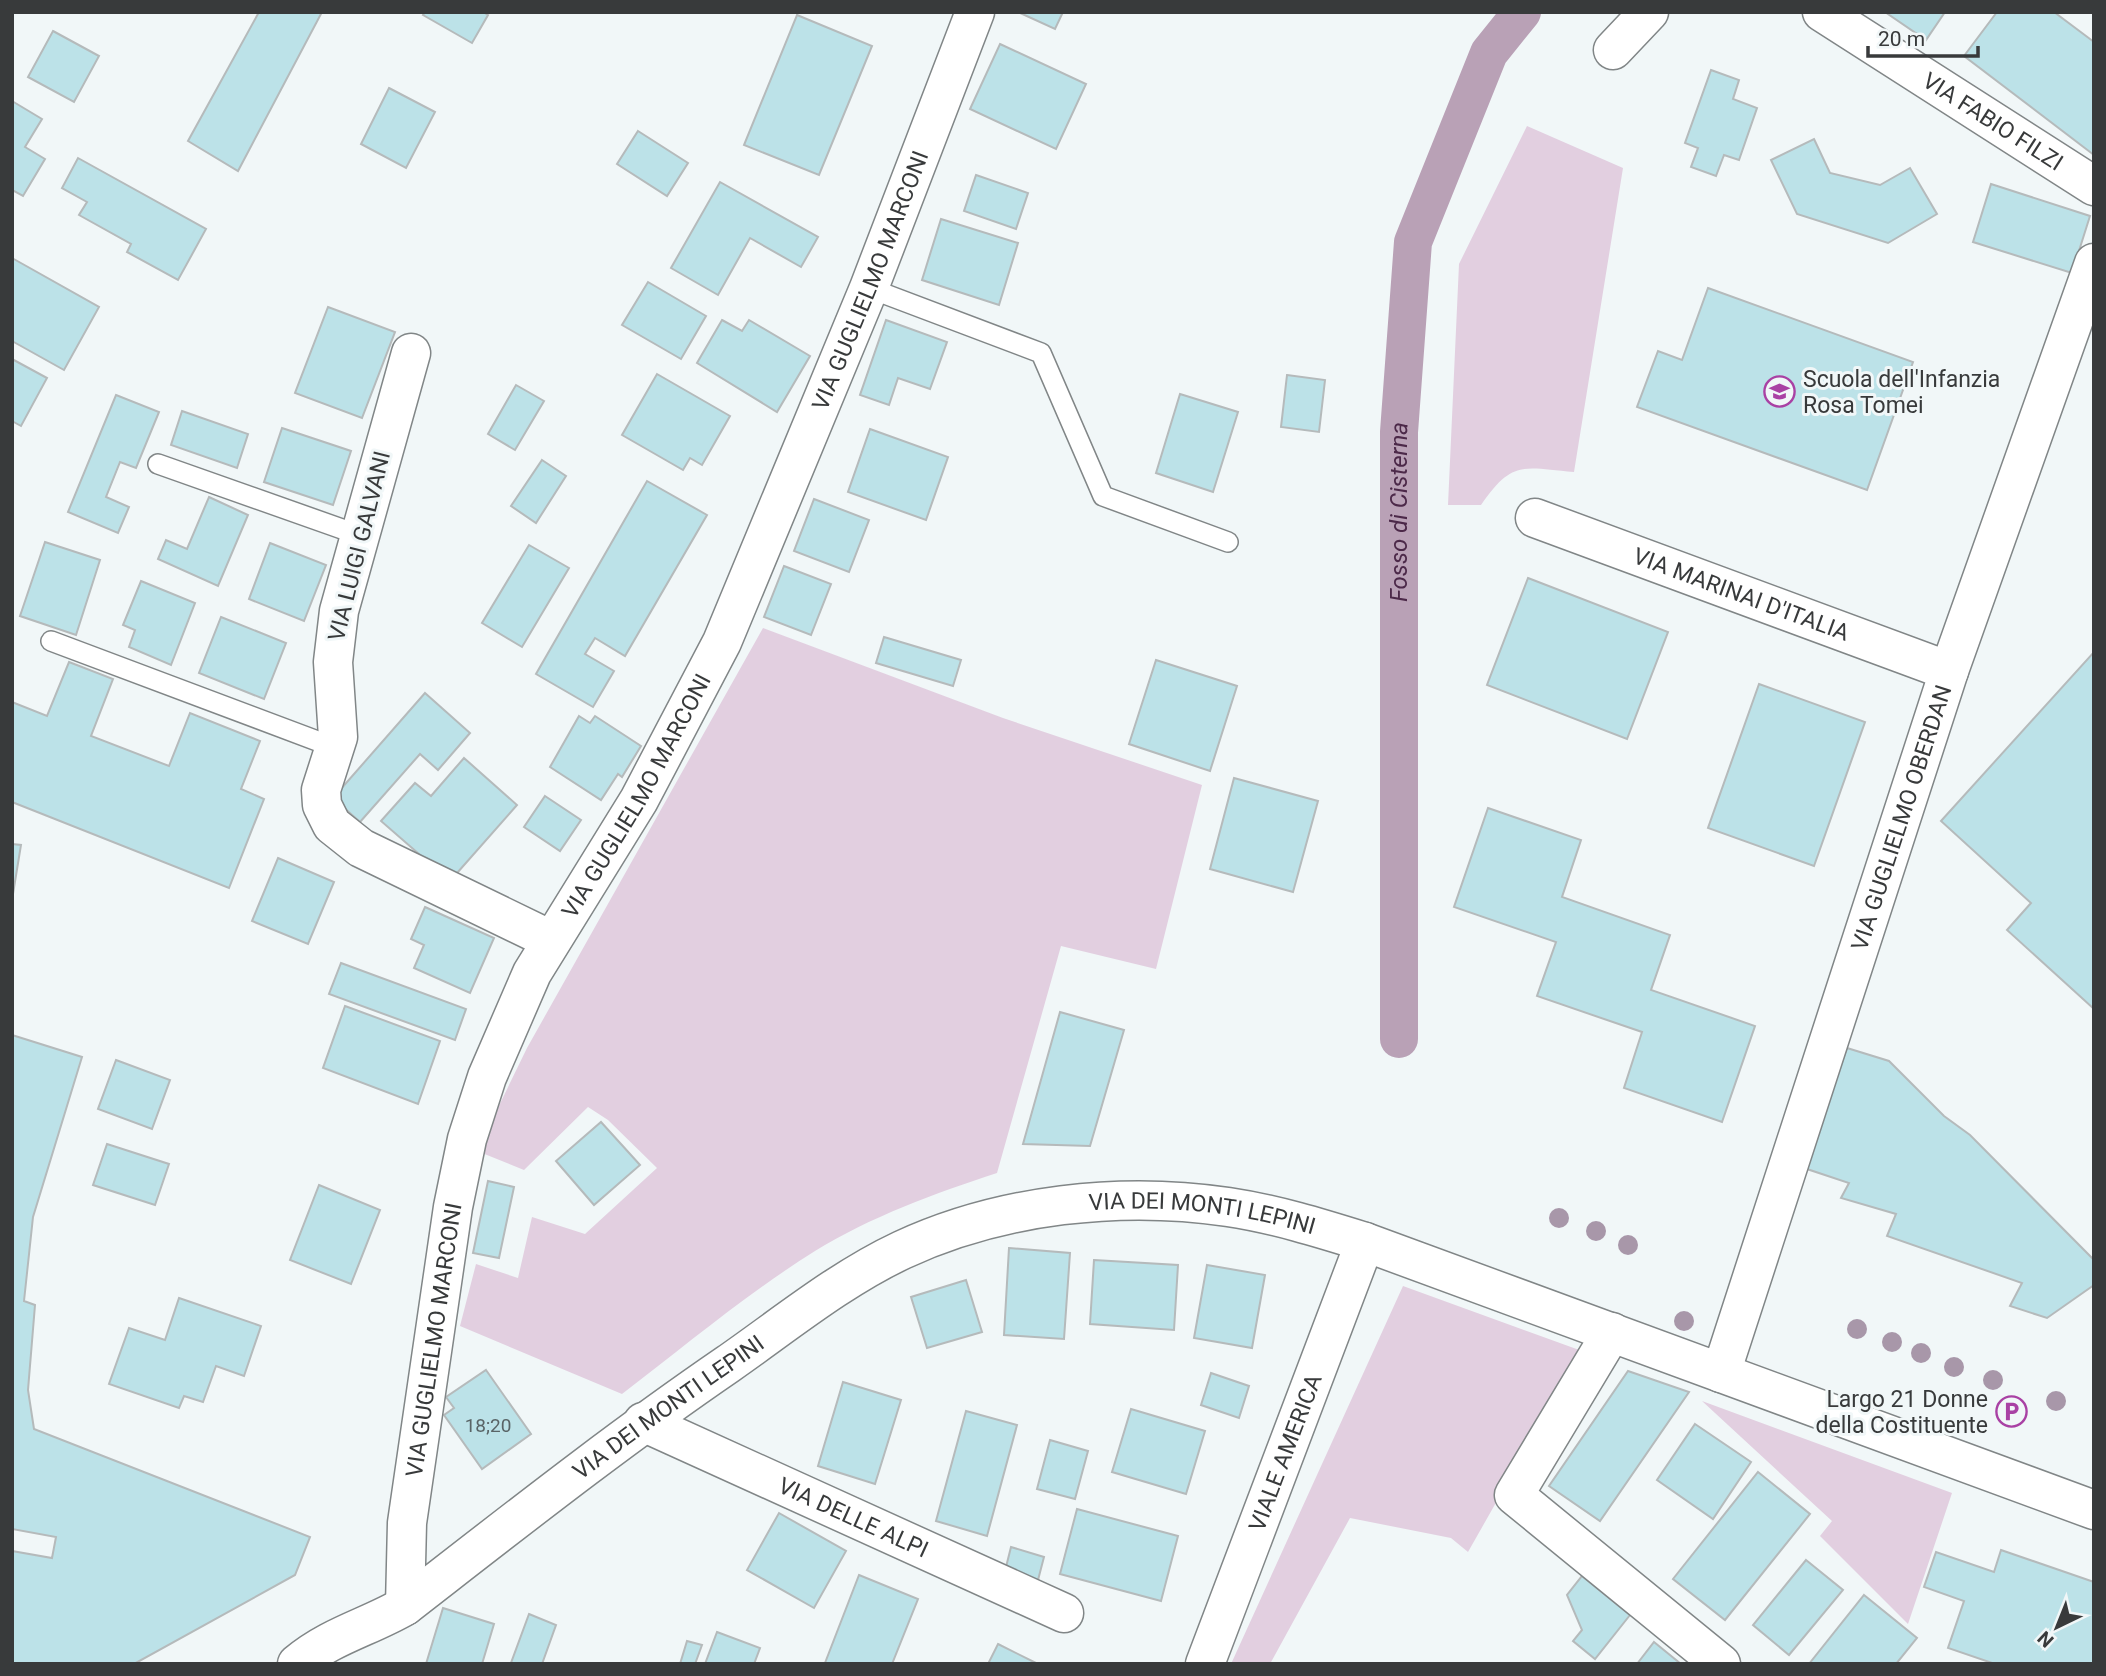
<svg xmlns="http://www.w3.org/2000/svg" width="2106" height="1676" font-family="Roboto,sans-serif">
<style>
.green{fill:#e2cfe0}
.lines{fill:none;stroke-linecap:round;stroke-linejoin:round}
.canal{stroke:#b9a1b6;stroke-width:38}
.building{fill:#bce2e8;stroke:#b5babb;stroke-width:2}
.lane-casing{stroke:#818687;stroke-width:22}
.street-casing{stroke:#818687;stroke-width:41}
.secondary-casing{stroke:#818687;stroke-width:41}
.lane{stroke:#fff;stroke-width:19}
.street{stroke:#fff;stroke-width:38}
.secondary{stroke:#fff;stroke-width:38}
.tree{fill:#a897a9}
.labels{text-anchor:middle;stroke-width:6;stroke-linejoin:round;paint-order:stroke}
.number-label{font-size:19px;fill:#596466}
.street-label{font-size:23px;fill:#383a3b;stroke:#f1f7f8}
.poi-label{font-size:23px;fill:#383a3b;stroke:#f1f7f8;text-anchor:start}
.water-label{font-size:24px;font-style:italic;fill:#4c2949;stroke:#f1f7f8}
</style>
<rect width="100%" height="100%" fill="#f1f7f8"/>
<g class="green">
<path d="M 1527,126 L 1623,168 L 1574,472 C 1523,468 1513,459 1481,505 L 1448,505 L 1459,264 Z"/>
<path d="M 763,628 L 1003,718 L 1202,785 L 1156,969 L 1061,946 L 997,1173 C 936,1193 870,1217 815,1251 C 748,1293 686,1345 622,1394 L 460,1326 L 476,1264 L 518,1278 L 532,1217 L 585,1234 L 657,1168 L 608,1120 L 588,1107 L 524,1170 L 482,1153 L 493,1118 L 527,1048 Z"/>
<polygon points="1403,1286 1582,1351 1468,1552 1451,1538 1350,1518 1270,1664 1231,1664"/>
<polygon points="1702,1401 1952,1493 1908,1624 1820,1536 1832,1521"/>
</g>
<g class="lines">
<path class="canal" id="s1" d="M 1399,1039 L 1399,432 L 1413,242 L 1489,53 L 1522,12"/>
</g>
<g class="building">
<polygon points="259,12 322,12 238,171 188,141"/>
<polygon points="425,12 483,12 488,15 472,43 423,15"/>
<polygon points="1018,12 1063,12 1055,29"/>
<polygon points="1885,12 1945,12 1926,40"/>
<polygon points="1997,12 2054,12 2094,42 2094,155 1964,56"/>
<polygon points="797,15 872,46 819,175 744,145"/>
<polygon points="53,31 99,56 74,102 28,77"/>
<polygon points="1000,44 1086,84 1056,149 970,109"/>
<polygon points="1711,70 1739,80 1733,99 1757,108 1739,160 1724,155 1716,176 1691,167 1698,148 1685,143"/>
<polygon points="389,88 435,112 406,168 361,144"/>
<polygon points="12,101 42,119 25,147 45,159 23,196 12,190"/>
<polygon points="638,131 688,163 667,196 617,164"/>
<polygon points="1814,139 1830,173 1880,185 1910,168 1937,214 1888,243 1797,214 1771,160"/>
<polygon points="78,158 206,229 178,280 127,252 131,244 79,215 87,202 62,188"/>
<polygon points="976,175 1028,193 1016,229 964,211"/>
<polygon points="720,182 818,237 801,267 750,238 718,295 671,268"/>
<polygon points="1991,184 2090,216 2072,273 1973,242"/>
<polygon points="941,219 1018,243 999,305 922,280"/>
<polygon points="12,258 99,307 64,370 12,341"/>
<polygon points="648,282 706,316 681,359 622,325"/>
<polygon points="1708,288 1913,362 1867,490 1637,407 1658,351 1682,360"/>
<polygon points="328,307 395,332 362,418 295,393"/>
<polygon points="722,320 742,331 749,320 810,356 777,412 697,363"/>
<polygon points="886,320 947,342 930,389 898,378 889,405 860,395"/>
<polygon points="12,359 47,378 21,426 12,421"/>
<polygon points="657,374 730,416 702,465 690,458 683,470 622,435"/>
<polygon points="1287,375 1325,380 1319,432 1281,427"/>
<polygon points="516,385 544,401 515,450 488,434"/>
<polygon points="1180,394 1238,412 1213,492 1156,473"/>
<polygon points="116,395 159,412 136,468 120,462 106,497 129,507 118,533 68,512"/>
<polygon points="182,411 248,434 237,468 171,445"/>
<polygon points="282,428 351,451 333,505 264,482"/>
<polygon points="870,429 948,457 926,520 848,492"/>
<polygon points="542,460 566,476 536,523 511,506"/>
<polygon points="647,481 707,515 625,656 595,638 585,654 614,671 593,707 536,674"/>
<polygon points="209,497 248,515 218,586 158,559 166,540 187,549"/>
<polygon points="814,499 869,520 849,572 794,551"/>
<polygon points="45,542 100,560 76,635 20,616"/>
<polygon points="270,543 326,565 304,621 249,599"/>
<polygon points="529,545 569,568 522,647 482,623"/>
<polygon points="784,566 831,584 811,635 764,617"/>
<polygon points="1528,578 1668,632 1627,739 1487,685"/>
<polygon points="141,581 195,603 171,665 129,647 135,630 123,625"/>
<polygon points="221,617 286,643 264,699 199,673"/>
<polygon points="884,637 961,660 953,686 876,663"/>
<polygon points="2094,652 2094,1009 2007,930 2031,903 1941,821"/>
<polygon points="1156,660 1237,686 1210,771 1129,744"/>
<polygon points="69,662 113,679 91,736 169,766 190,713 260,741 241,789 264,799 229,888 12,802 12,702 47,716"/>
<polygon points="1759,684 1865,722 1814,866 1708,828"/>
<polygon points="425,693 470,733 438,770 420,754 360,822 333,798"/>
<polygon points="579,716 590,723 595,716 641,746 622,777 618,774 601,800 550,767"/>
<polygon points="464,758 517,805 450,881 381,821 415,783 431,796"/>
<polygon points="1234,778 1318,801 1293,892 1210,869"/>
<polygon points="545,796 581,820 560,851 524,827"/>
<polygon points="1488,808 1581,840 1562,897 1670,935 1651,990 1755,1026 1722,1122 1624,1088 1642,1032 1537,996 1556,942 1454,907"/>
<polygon points="12,844 21,845 12,900"/>
<polygon points="278,858 334,882 308,944 252,921"/>
<polygon points="425,907 494,938 470,993 414,968 424,945 411,939"/>
<polygon points="341,963 466,1009 455,1040 329,994"/>
<polygon points="345,1006 440,1041 418,1104 323,1068"/>
<polygon points="1060,1012 1124,1030 1090,1146 1023,1144"/>
<polygon points="12,1035 82,1057 33,1217 24,1301 35,1305 28,1390 34,1429 310,1537 295,1575 134,1664 12,1664 12,1551 52,1558 56,1537 12,1529"/>
<polygon points="1847,1048 1889,1061 1944,1116 1970,1135 2094,1260 2094,1285 2047,1318 2010,1306 2022,1283 1887,1236 1896,1214 1841,1198 1849,1183 1804,1168"/>
<polygon points="116,1060 170,1080 152,1129 98,1109"/>
<polygon points="601,1122 640,1165 594,1205 556,1161"/>
<polygon points="107,1144 169,1164 155,1205 93,1185"/>
<polygon points="488,1181 514,1187 499,1258 473,1253"/>
<polygon points="319,1185 380,1210 351,1284 290,1260"/>
<polygon points="1009,1248 1070,1253 1064,1339 1004,1335"/>
<polygon points="1094,1260 1178,1265 1174,1330 1090,1324"/>
<polygon points="1207,1265 1265,1275 1252,1348 1194,1338"/>
<polygon points="966,1280 982,1332 927,1348 911,1297"/>
<polygon points="179,1298 261,1326 244,1376 216,1366 203,1402 184,1396 179,1408 109,1384 129,1328 165,1340"/>
<polygon points="486,1370 531,1434 482,1469 444,1415 454,1408 446,1397"/>
<polygon points="1628,1371 1689,1392 1600,1521 1549,1486"/>
<polygon points="1211,1373 1249,1386 1239,1418 1201,1405"/>
<polygon points="843,1382 901,1400 875,1484 818,1466"/>
<polygon points="1131,1409 1205,1431 1186,1494 1112,1472"/>
<polygon points="966,1411 1017,1425 987,1536 936,1521"/>
<polygon points="1695,1424 1751,1462 1713,1519 1657,1480"/>
<polygon points="1050,1440 1088,1451 1075,1499 1037,1489"/>
<polygon points="1758,1472 1810,1514 1725,1620 1673,1579"/>
<polygon points="1077,1509 1178,1536 1161,1601 1060,1574"/>
<polygon points="779,1513 846,1551 814,1608 747,1570"/>
<polygon points="1011,1547 1044,1557 1038,1580 1005,1571"/>
<polygon points="2001,1550 2094,1582 2094,1664 1995,1664 1948,1648 1964,1601 1924,1587 1936,1552 1994,1572"/>
<polygon points="1806,1560 1843,1590 1789,1655 1753,1625"/>
<polygon points="859,1575 918,1599 892,1664 825,1663"/>
<polygon points="1582,1576 1630,1615 1595,1659 1573,1641 1582,1630 1567,1595"/>
<polygon points="1864,1595 1917,1638 1896,1664 1809,1664"/>
<polygon points="443,1608 494,1624 482,1664 426,1664"/>
<polygon points="529,1614 556,1625 542,1664 514,1664 511,1663"/>
<polygon points="717,1632 760,1648 754,1664 705,1664"/>
<polygon points="687,1641 702,1645 695,1664 680,1664"/>
<polygon points="1654,1642 1681,1664 1637,1664"/>
<polygon points="998,1644 1038,1664 988,1664"/>
</g>
<g class="lines">
<defs>
<g id="lane">
<polyline points="869,288 1041,353 1103,496 1228,542"/>
<polyline points="158,464 359,535"/>
<polyline points="51,641 336,748"/>
</g>
<g id="street">
<path id="s2" d="M 1822,12 L 2094,186"/>
<polyline points="1613,50 1649,12"/>
<polyline points="411,353 339,611 333,662 338,737 321,790 322,805 332,825 361,848 551,940"/>
<path id="s3" d="M 1535,518 L 1949,671"/>
<polyline points="1612,1332 1514,1495 1721,1664"/>
<path id="s4" d="M 1721,1373 L 1949,671 L 2094,263"/>
<path id="s5" d="M 643,1422 L 1064,1613"/>
<path id="s6" d="M 405,1606 L 407,1523 L 453,1207 L 467,1139 L 487,1077 L 532,973 L 639,800 L 722,642 L 869,288 L 975,12"/>
<path id="s7" d="M 1205,1664 L 1365,1242"/>
</g>
<g id="secondary">
<path id="s8" d="M 297,1664 C 330,1636 369,1627 405,1606 C 512,1523 617,1440 728,1364 C 784,1325 840,1279 902,1250 C 1001,1204 1121,1191 1228,1207 C 1275,1214 1320,1228 1365,1242 L 2094,1510"/>
</g>
</defs>
<use href="#lane" class="lane-casing"/>
<use href="#street" class="street-casing"/>
<use href="#secondary" class="secondary-casing"/>
<use href="#lane" class="lane"/>
<use href="#street" class="street"/>
<use href="#secondary" class="secondary"/>
</g>
<g class="tree">
<circle cx="1559" cy="1218" r="10"/>
<circle cx="1596" cy="1231" r="10"/>
<circle cx="1628" cy="1245" r="10"/>
<circle cx="1684" cy="1321" r="10"/>
<circle cx="1857" cy="1329" r="10"/>
<circle cx="1892" cy="1342" r="10"/>
<circle cx="1921" cy="1353" r="10"/>
<circle cx="1954" cy="1367" r="10"/>
<circle cx="1993" cy="1380" r="10"/>
<circle cx="2056" cy="1401" r="10"/>
</g>
<defs>
<symbol id="school-ring" viewBox="-11 -11 22 22"><circle r="9.5" fill="#f1f7f8" stroke="#a941a4" stroke-width="1.5"/><path d="M0-5L7-2L0 1L-7-2ZM-4 1L0 2.5L4 1V4Q0 6-4 4Z" fill="#a941a4"/></symbol>
<symbol id="parking-ring" viewBox="-11 -11 22 22"><circle r="9.5" fill="#f1f7f8" stroke="#a941a4" stroke-width="1.5"/><path d="M-3.5-5.5H1a3.5 3.5 0 0 1 0 7H-1V5.5H-3.5ZM-1-3.4V-.6H.8a1.4 1.4 0 0 0 0-2.8Z" fill="#a941a4"/></symbol>
</defs>
<g fill-rule="evenodd">
<use href="#school-ring" x="1762" y="374" width="35" height="35"/>
<use href="#parking-ring" x="1994" y="1394" width="35" height="35"/>
</g>
<g class="labels">
<g class="number-label">
<text x="488" y="1432">18;20</text>
</g>
<g class="street-label">
<text dy="8" stroke="none"><textPath href="#s2" startOffset="203">VIA FABIO FILZI</textPath></text>
<text dy="8" stroke="none"><textPath href="#s6" startOffset="1423">VIA GUGLIELMO MARCONI</textPath></text>
<text transform="translate(359 546) rotate(-76)" y="8">VIA LUIGI GALVANI</text>
<text dy="8" stroke="none"><textPath href="#s3" startOffset="220">VIA MARINAI D'ITALIA</textPath></text>
<text dy="8" stroke="none"><textPath href="#s6" startOffset="856">VIA GUGLIELMO MARCONI</textPath></text>
<text dy="8" stroke="none"><textPath href="#s4" startOffset="584">VIA GUGLIELMO OBERDAN</textPath></text>
<text dy="8" stroke="none"><textPath href="#s8" startOffset="1043">VIA DEI MONTI LEPINI</textPath></text>
<text dy="8" stroke="none"><textPath href="#s6" startOffset="268">VIA GUGLIELMO MARCONI</textPath></text>
<text dy="8" stroke="none"><textPath href="#s8" startOffset="453">VIA DEI MONTI LEPINI</textPath></text>
<text dy="8" stroke="none"><textPath href="#s7" startOffset="226">VIALE AMERICA</textPath></text>
<text dy="8" stroke="none"><textPath href="#s5" startOffset="231">VIA DELLE ALPI</textPath></text>
</g>
<g class="poi-label">
<text x="1803" y="387">Scuola dell'Infanzia<tspan x="1803" dy="26">Rosa Tomei</tspan></text>
<text x="1988" y="1407" text-anchor="end">Largo 21 Donne<tspan x="1988" dy="26">della Costituente</tspan></text>
</g>
<g class="water-label">
<text dy="8" stroke="none"><textPath href="#s1" startOffset="527">Fosso di Cisterna</textPath></text>
</g>
</g>
<rect width="2106" height="1676" fill="none" stroke="#383a3b" stroke-width="28"/>
<g transform="translate(2057 1627) rotate(223)" stroke="#f1f7f8" stroke-width="5" paint-order="stroke">
<path d="M0-5L12 26L0 18L-12 26Z" fill="#383a3b"/>
<text y="-10" font-size="19" font-weight="bold" text-anchor="middle" fill="#383a3b">N</text>
</g>
<path d="M1868 46v10h110v-10" fill="none" stroke="#383a3b" stroke-width="3.5"/>
<text x="1878" y="46" font-size="21" fill="#383a3b" stroke="#f1f7f8" stroke-width="5" paint-order="stroke">20 m</text>
</svg>
